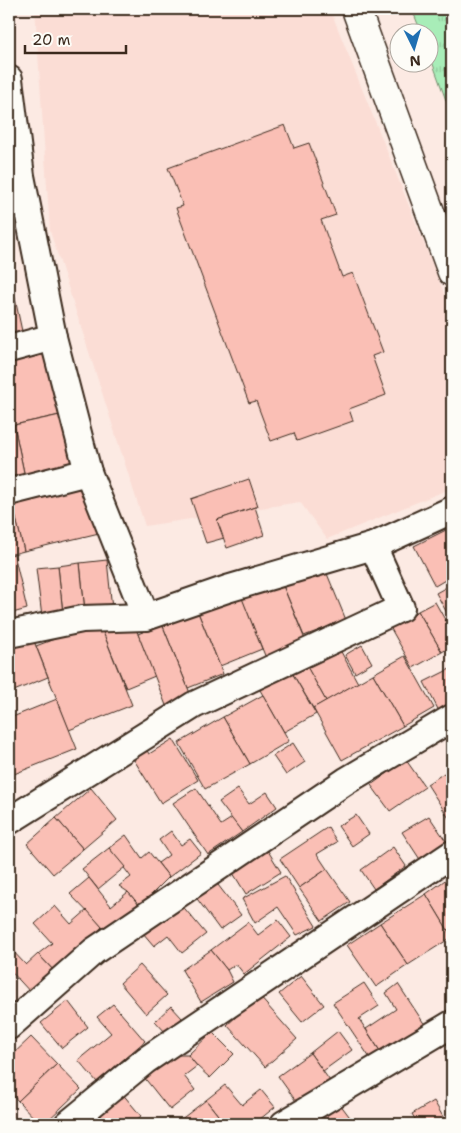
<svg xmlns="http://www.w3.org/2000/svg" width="461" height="1133" font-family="'Shantell Sans',sans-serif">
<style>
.built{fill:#fbddd5}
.park{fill:url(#park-tufts);stroke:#728c6b}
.building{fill:#fabfb5;stroke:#3b2a1e}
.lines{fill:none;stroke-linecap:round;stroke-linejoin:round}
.street-casing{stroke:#3b2a1e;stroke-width:30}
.secondary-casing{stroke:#3b2a1e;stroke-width:31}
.street{stroke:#fdfcf7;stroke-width:26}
.secondary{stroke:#fdfcf7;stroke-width:28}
</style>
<defs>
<pattern id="park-tufts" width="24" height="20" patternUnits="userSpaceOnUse" patternTransform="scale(1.25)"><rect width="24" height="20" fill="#a8edb8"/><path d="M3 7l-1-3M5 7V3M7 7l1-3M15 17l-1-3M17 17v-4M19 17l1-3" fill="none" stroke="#92cb9e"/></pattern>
</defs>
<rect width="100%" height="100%" fill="#fceae3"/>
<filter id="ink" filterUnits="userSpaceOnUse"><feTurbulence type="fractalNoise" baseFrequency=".02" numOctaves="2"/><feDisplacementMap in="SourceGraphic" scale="10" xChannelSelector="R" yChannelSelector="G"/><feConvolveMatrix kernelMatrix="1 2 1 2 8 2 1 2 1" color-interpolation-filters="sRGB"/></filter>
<g filter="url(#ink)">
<polygon class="built" points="35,9 330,9 452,313 452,488 327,539 300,502 145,526 50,231"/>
<polygon class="park" points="412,9 452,9 452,117 429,53 428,32 421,32"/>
<g class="building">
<polygon points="285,125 294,148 309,143 336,215 321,220 342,277 353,273 383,352 372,356 386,395 349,409 353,421 297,441 294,433 271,441 256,401 249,403 176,208 183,206 168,168"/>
<polygon points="9,270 23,336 9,339"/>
<polygon points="46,354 60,415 9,426 9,362"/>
<polygon points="60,415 73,471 26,482 14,425"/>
<polygon points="14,425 26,482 9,481 9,426"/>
<polygon points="84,476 99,533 24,551 10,495"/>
<polygon points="249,479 258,506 217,520 224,538 206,543 191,499"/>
<polygon points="13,506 24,551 9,555 9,507"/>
<polygon points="255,507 264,535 227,548 217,520"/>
<polygon points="452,527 452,542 446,530"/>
<polygon points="446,530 452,542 452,576 435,586 414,546"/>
<polygon points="14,554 27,609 9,614 9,555"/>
<polygon points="107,560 112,609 85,612 80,563"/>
<polygon points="80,563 85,612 63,614 58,566"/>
<polygon points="323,564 346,620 304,636 281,581"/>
<polygon points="58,566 63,614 42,617 36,568"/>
<polygon points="281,581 306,642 266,658 241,597"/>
<polygon points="452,584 452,622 436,593"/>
<polygon points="240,593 262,649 220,666 197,610"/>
<polygon points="435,602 452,632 452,646 442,652 418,611"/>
<polygon points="197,610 223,674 188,688 162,624"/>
<polygon points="418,611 442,652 413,668 390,627"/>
<polygon points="132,619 155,676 126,688 102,630"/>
<polygon points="99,622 132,705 69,730 36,646"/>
<polygon points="162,624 192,698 167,708 138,634"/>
<polygon points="32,636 48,677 9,693 9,645"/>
<polygon points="362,645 372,663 355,673 345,655"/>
<polygon points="339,648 358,683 326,701 307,667"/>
<polygon points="405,656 434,708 403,726 373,674"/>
<polygon points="305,663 326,701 313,708 291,671"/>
<polygon points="452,668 452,712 442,717 424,682"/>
<polygon points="291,671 316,714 284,732 256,683"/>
<polygon points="373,674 403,726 342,760 313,708"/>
<polygon points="263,695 289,741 250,764 223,717"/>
<polygon points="57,699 77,749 14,774 9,763 9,714 10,718"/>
<polygon points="223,717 250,764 205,789 179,743"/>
<polygon points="173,739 198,780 161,803 129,752 143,744 149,754"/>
<polygon points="293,743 305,762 286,775 273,756"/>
<polygon points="406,760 425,787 390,811 371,785"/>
<polygon points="452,768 452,823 427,784"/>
<polygon points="91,788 117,820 83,849 56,818"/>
<polygon points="196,788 221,825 232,818 242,832 208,855 173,803"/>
<polygon points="238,789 249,804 267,792 277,807 242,832 219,802"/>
<polygon points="356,815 369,834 352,846 338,826"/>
<polygon points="429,816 450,847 423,864 402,832"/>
<polygon points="56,818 83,849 53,874 27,844"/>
<polygon points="328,827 337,842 317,854 327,869 299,888 280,859"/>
<polygon points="171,831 181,845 190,839 201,853 169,877 158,863 169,855 159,840"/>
<polygon points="126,835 142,858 149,852 169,877 140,906 128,892 119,886 131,877 109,848"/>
<polygon points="393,847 406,866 374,889 361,870"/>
<polygon points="109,848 125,867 98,889 82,869"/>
<polygon points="268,851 281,872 246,894 233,873"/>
<polygon points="327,869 350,902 322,921 299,888"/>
<polygon points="452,875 452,937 426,894"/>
<polygon points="285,876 316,926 297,935 278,907 255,923 242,899"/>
<polygon points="89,878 111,906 128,892 140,906 105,935 102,927 70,894"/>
<polygon points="215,881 241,915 220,930 195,896"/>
<polygon points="426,894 452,937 408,965 380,923"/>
<polygon points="180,903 206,934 182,953 168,935 154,946 143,933"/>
<polygon points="55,906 71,924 87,910 102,927 55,972 38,954 52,943 35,924"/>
<polygon points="278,920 291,937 244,974 236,964 227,970 211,950 248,922 258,935"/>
<polygon points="380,923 408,965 376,987 347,945"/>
<polygon points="9,947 26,965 38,954 55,972 32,994 9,969"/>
<polygon points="211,950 227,970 233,982 201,1002 182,970"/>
<polygon points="140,965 167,995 146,1014 120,983"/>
<polygon points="301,976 324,1005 302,1022 279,994"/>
<polygon points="364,983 379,1006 359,1019 382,1054 372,1061 333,1003"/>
<polygon points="398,984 425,1025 382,1054 366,1029 396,1009 386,993"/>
<polygon points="259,996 297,1039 265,1067 227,1025"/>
<polygon points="68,1001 88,1027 62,1048 41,1023"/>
<polygon points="113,1004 145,1041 97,1082 78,1060 111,1033 97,1017"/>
<polygon points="171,1006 182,1018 166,1033 155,1021"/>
<polygon points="338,1031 352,1050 323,1071 310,1053"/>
<polygon points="212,1032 234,1054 210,1078 197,1066 188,1055"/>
<polygon points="31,1037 57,1064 18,1101 9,1091 9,1058"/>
<polygon points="310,1053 330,1081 298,1104 278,1076"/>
<polygon points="170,1055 188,1055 197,1066 184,1076 195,1090 170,1110 143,1076"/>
<polygon points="57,1064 81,1089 44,1124 40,1124 18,1101"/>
<polygon points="225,1085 242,1105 261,1090 275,1107 254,1124 225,1124 206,1100"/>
<polygon points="121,1092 141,1116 132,1124 82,1124"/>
<polygon points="206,1100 225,1124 175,1124"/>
<polygon points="434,1101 447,1124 418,1124 412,1114"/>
<polygon points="340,1104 355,1124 310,1124"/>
</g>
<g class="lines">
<defs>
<g id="street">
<polyline points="9,79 21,176 53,337 88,472 146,617"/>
<polyline points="9,349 53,337"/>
<polyline points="9,492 88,472"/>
<polyline points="9,634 82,619 146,617 227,589 373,546 452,510"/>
<polyline points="9,821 194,705 401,608 373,546"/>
<polyline points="9,1026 94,951 346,781 452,718"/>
<polyline points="68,1124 146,1060 452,854"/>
<polyline points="284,1124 452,1024"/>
</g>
<polyline id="secondary" points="356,9 452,272"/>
</defs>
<use href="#street" class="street-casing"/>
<use href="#secondary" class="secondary-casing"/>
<use href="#street" class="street"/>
<use href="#secondary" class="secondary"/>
</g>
</g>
<rect width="461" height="1133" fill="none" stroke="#fdfcf7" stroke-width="30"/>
<rect x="15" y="15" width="431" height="1103" fill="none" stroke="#3b2a1e" stroke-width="2" filter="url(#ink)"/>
<g transform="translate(414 48) rotate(175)"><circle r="24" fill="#fdfcf7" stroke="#afa8a0"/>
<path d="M0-4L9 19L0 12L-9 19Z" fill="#1f6fb2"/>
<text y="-8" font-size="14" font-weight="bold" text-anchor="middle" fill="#3b2a1e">N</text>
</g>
<path d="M25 45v8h101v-8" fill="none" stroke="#3b2a1e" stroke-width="2.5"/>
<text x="32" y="45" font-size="15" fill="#3b2a1e" stroke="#fdfcf7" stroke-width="4" paint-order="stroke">20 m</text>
</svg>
